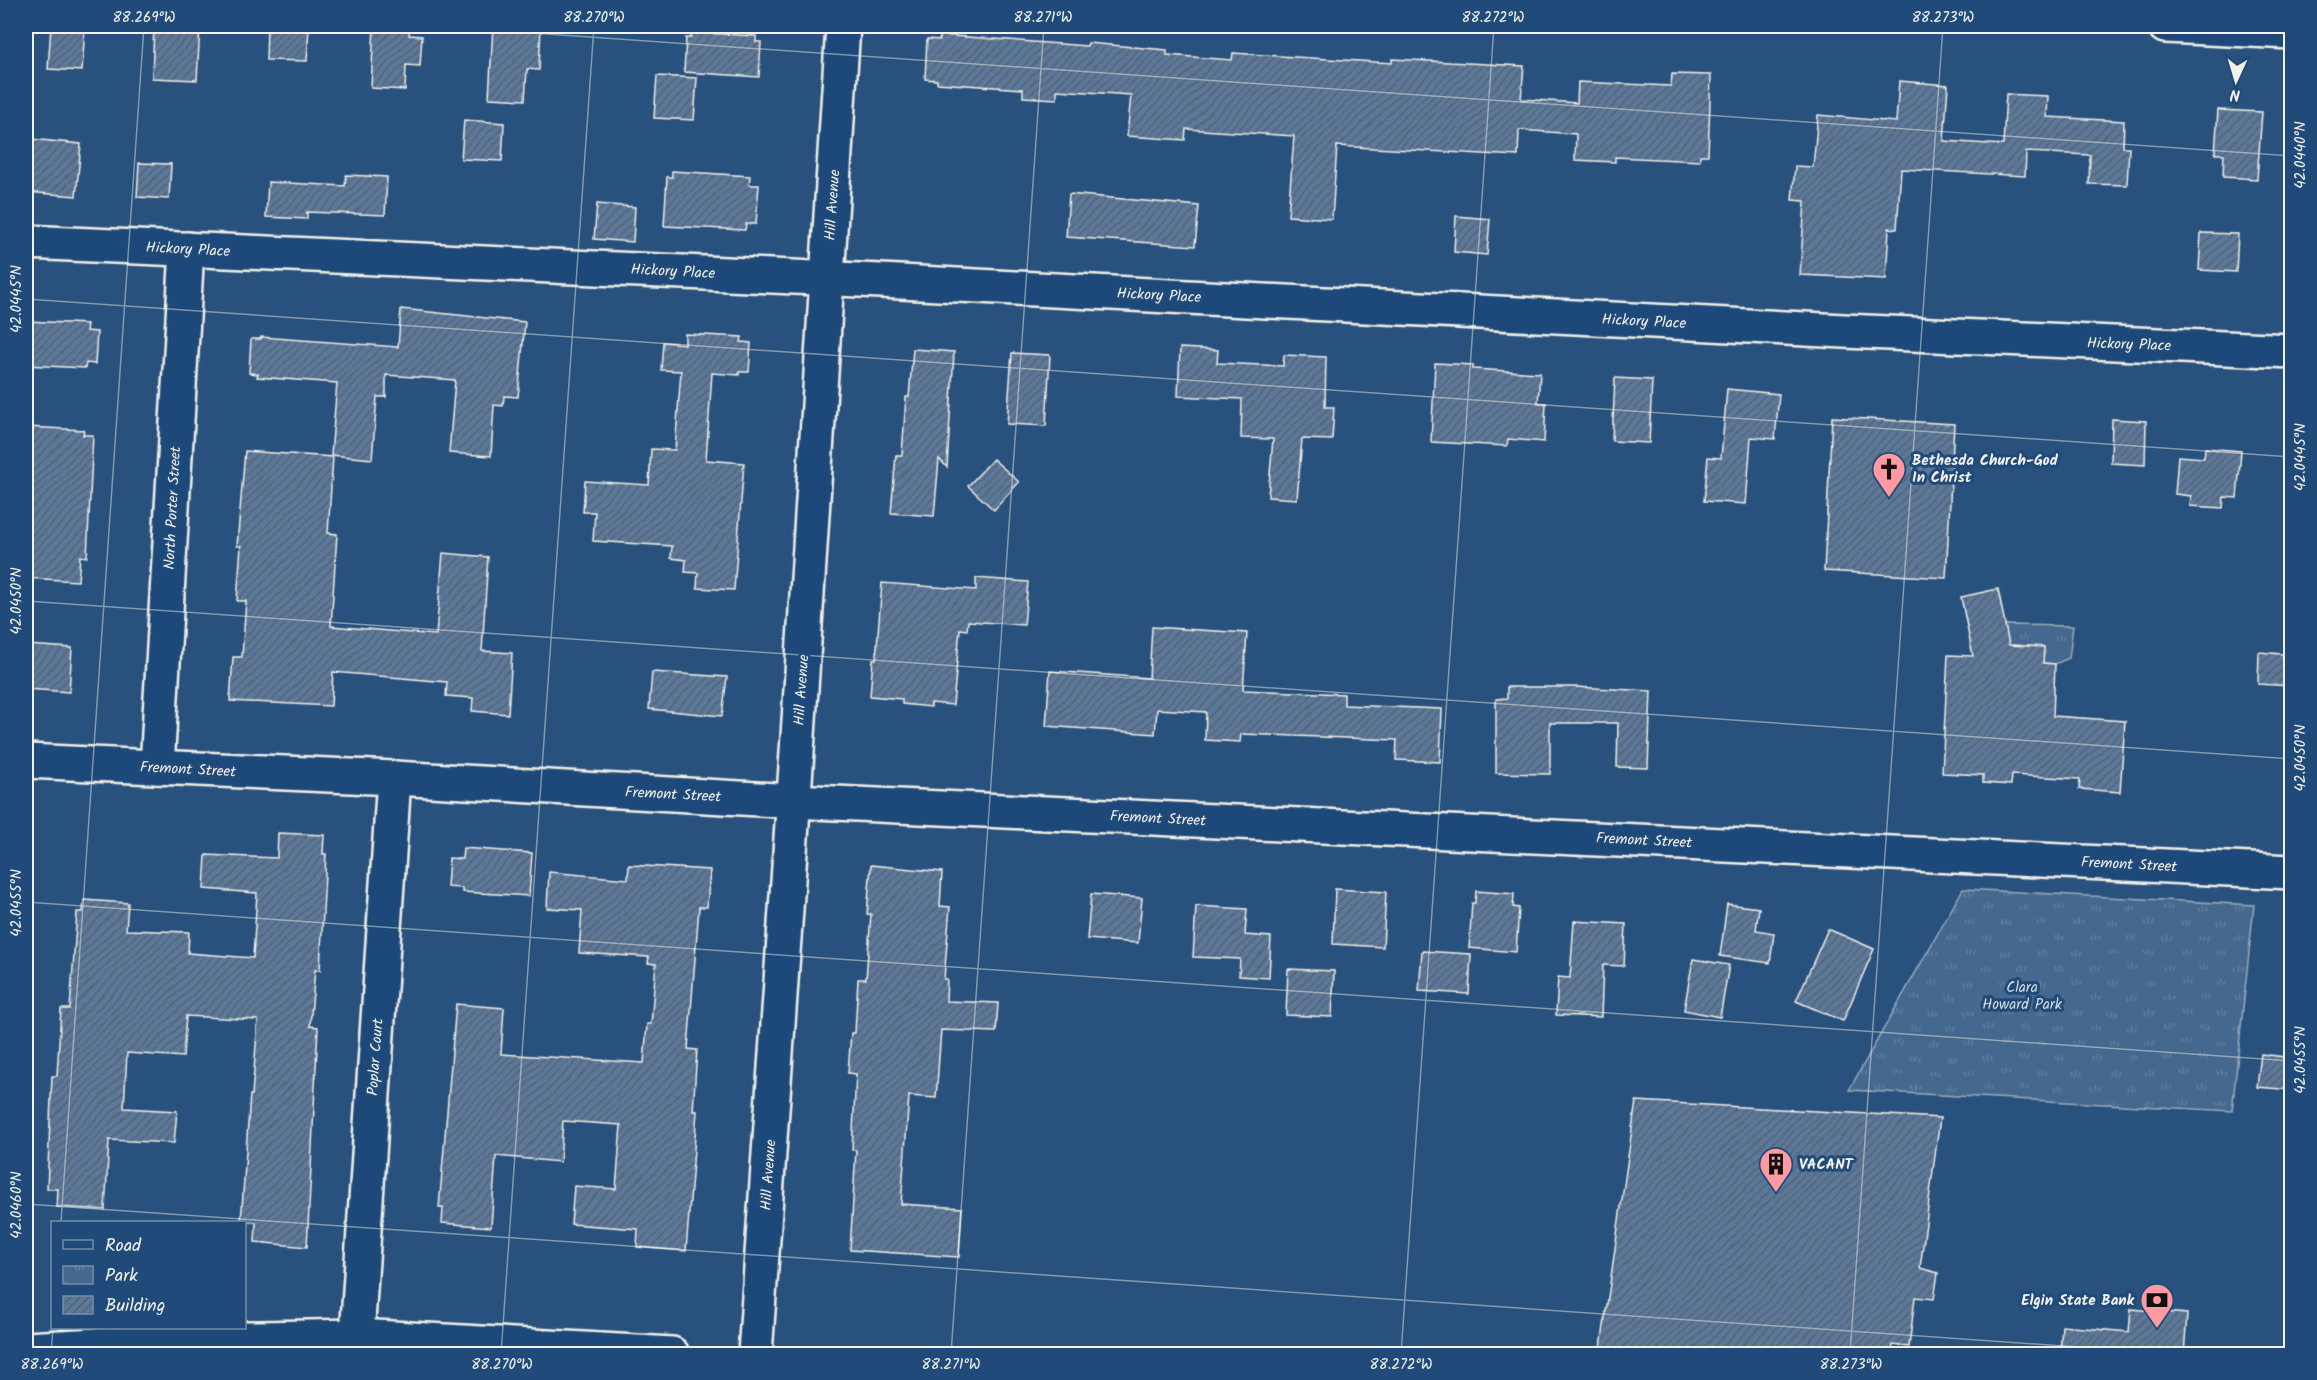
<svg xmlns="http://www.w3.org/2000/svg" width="2317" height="1380" font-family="Kalam,sans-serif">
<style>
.park{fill:url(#park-tufts);stroke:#9cacbb;stroke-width:1.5}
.building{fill:url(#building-hatch);stroke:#f4f1e8;stroke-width:1.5}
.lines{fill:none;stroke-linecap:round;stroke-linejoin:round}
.street-casing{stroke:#f4f1e8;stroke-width:38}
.secondary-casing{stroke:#f4f1e8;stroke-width:38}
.street{stroke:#1f4a7a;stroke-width:33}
.secondary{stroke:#1f4a7a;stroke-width:33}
.ticks{fill:none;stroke:#f4f1e8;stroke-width:1.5;stroke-opacity:0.45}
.labels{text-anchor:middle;stroke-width:6;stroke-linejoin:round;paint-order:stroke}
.street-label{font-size:15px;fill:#f4f1e8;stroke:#1f4a7a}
.poi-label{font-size:15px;font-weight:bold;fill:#f4f1e8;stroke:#1f4a7a;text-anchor:start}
.park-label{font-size:15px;fill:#dadcda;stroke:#1f4a7a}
.neatline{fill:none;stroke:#f4f1e8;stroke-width:2}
.ticks-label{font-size:15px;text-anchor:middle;fill:#f4f1e8}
</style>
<defs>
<pattern id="park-tufts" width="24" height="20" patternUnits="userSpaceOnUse" patternTransform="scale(1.5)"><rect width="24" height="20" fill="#45688e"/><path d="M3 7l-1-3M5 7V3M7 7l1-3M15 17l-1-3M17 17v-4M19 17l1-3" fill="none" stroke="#607e9e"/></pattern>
<pattern id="building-hatch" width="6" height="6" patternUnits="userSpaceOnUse" patternTransform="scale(1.5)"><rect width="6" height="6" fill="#5b7899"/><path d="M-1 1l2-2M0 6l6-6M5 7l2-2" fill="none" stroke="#536274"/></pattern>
</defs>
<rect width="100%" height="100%" fill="#28517e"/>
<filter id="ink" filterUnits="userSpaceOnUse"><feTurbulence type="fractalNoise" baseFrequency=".0167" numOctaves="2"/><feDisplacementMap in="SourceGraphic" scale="12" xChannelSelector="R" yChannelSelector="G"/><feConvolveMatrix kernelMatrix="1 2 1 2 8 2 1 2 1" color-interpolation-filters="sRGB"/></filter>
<g filter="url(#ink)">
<g class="park">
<polygon points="2005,625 2073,626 2069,658 2055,664 2043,663 2044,647 1989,644 1987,628"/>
<polygon points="1963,889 2254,905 2232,1111 1849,1090"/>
</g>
<g class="building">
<polygon points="51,26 85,26 82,71 48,69"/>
<polygon points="154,26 200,26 197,80 152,78"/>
<polygon points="267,26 309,26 307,61 266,60"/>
<polygon points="374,26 410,26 409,35 422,36 420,66 406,65 405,90 371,88"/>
<polygon points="493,26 541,26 539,70 527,69 525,100 489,98"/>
<polygon points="691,32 756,36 756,42 761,42 759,77 684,72 686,38 691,38"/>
<polygon points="940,35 1087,46 1088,43 1167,50 1167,55 1232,60 1233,53 1392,63 1392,59 1524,66 1521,99 1577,103 1578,82 1671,86 1672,74 1711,75 1708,155 1700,155 1700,161 1615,157 1615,162 1575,160 1576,134 1519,130 1518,156 1337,146 1332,219 1288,216 1294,136 1186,129 1185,140 1127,136 1131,95 1057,90 1057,99 1023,97 1023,89 937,83 937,80 925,79 927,39 940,40"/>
<polygon points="657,76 697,78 694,120 654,118"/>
<polygon points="1899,81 1948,85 1944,141 2003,145 2006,94 2048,96 2047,117 2124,121 2123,147 2129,147 2127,185 2089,184 2090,155 2026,152 2025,176 1901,169 1897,229 1889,228 1886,279 1800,275 1805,201 1792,200 1795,166 1813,167 1818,115 1896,122"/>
<polygon points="2218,110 2262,112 2257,179 2223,177 2224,154 2215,154"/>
<polygon points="464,120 504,123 502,161 461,159"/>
<polygon points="30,139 81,144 76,196 26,192"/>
<polygon points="139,163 171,164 169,199 137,197"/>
<polygon points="672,171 750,176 749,185 759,185 756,224 746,224 745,230 664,226 667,177 672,177"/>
<polygon points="346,175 387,177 385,215 307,212 307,219 266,217 268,182 345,186"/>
<polygon points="1069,194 1199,206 1195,246 1066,237"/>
<polygon points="597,204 635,207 633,242 594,239"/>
<polygon points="1456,216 1490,219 1487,255 1454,252"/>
<polygon points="2201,233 2238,234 2236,272 2199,270"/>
<polygon points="401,309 525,322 518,397 504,396 503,406 494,405 491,456 449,453 455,380 386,375 386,397 377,397 372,459 331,455 337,383 257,377 258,374 249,373 251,339 261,339 261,337 398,347"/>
<polygon points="26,321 87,324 86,331 97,332 95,364 86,363 85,368 26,365"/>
<polygon points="685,334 742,337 741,342 751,343 749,372 739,372 739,375 712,373 706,460 744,463 734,590 697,588 698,573 685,572 686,560 671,558 672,546 593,541 595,512 583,512 585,481 649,485 651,449 675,450 681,371 661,370 663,342 685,344"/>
<polygon points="1180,348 1218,350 1217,363 1283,366 1284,355 1326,357 1325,407 1334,407 1332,440 1302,439 1297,499 1268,497 1273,439 1241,438 1242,399 1178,396"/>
<polygon points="913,349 954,352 947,467 939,459 934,516 891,513 896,455 902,455 906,397 909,397"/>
<polygon points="1012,353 1050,355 1046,426 1007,424"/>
<polygon points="1435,363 1473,365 1473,369 1540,373 1538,403 1546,403 1544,442 1508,439 1507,446 1431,442"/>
<polygon points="1615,378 1652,380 1649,443 1612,441"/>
<polygon points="1727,389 1779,394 1775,439 1751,437 1746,504 1704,501 1708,457 1721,458"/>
<polygon points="1832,417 1954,424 1946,578 1824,571"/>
<polygon points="2112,419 2146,421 2145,465 2111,463"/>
<polygon points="26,427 84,430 83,435 93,435 87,557 80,556 78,581 26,578"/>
<polygon points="2205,448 2241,451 2237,498 2224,497 2223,508 2190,506 2191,496 2175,494 2178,456 2204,458"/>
<polygon points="245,451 333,457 328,533 337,534 331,626 436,635 443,553 488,557 482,651 512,653 508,714 472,711 473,698 446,696 447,682 333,672 331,706 230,701 233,657 242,657 246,601 237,601 241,546 237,546"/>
<polygon points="993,459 1019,482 994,510 968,486"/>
<polygon points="976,578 1028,582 1024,625 968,621 967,630 960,629 953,705 931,703 931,707 902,704 902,699 870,696 873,659 876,659 882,583 976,590"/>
<polygon points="1998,589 2009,645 2044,647 2043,663 2055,664 2053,716 2125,721 2120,792 2079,789 2080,779 2012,775 2011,785 1983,783 1983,775 1942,773 1948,655 1973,656 1961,597"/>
<polygon points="1152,627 1247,633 1243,690 1344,694 1344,705 1442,709 1440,762 1396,760 1397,740 1241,734 1240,742 1205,740 1206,712 1157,709 1155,734 1046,726 1050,671 1149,678"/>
<polygon points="26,645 72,648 69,692 26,689"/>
<polygon points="2259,652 2292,655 2292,686 2258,684"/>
<polygon points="652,672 727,677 722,716 649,709"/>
<polygon points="1507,687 1575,687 1651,691 1648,768 1617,767 1618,723 1550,723 1550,774 1496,773 1496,699 1507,698"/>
<polygon points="278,833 324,835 323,854 326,854 320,970 315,970 310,1026 318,1027 307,1247 255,1242 256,1222 241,1222 250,1095 252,1095 258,1020 186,1016 183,1057 127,1053 124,1108 177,1111 174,1143 109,1140 105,1210 57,1207 58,1189 47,1189 52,1076 57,1076 61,1009 70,1009 77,912 83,912 84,900 128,903 126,930 189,932 188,953 253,958 257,893 204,889 206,855 277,858"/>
<polygon points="463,848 532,853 529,896 462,892 462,888 447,887 449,858 462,859"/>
<polygon points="629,865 710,870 707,907 699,907 688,1049 697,1050 693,1111 697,1111 686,1251 637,1247 638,1229 571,1224 574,1186 616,1189 621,1125 563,1121 560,1162 496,1156 491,1227 442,1223 443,1208 439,1208 456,1004 504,1008 501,1054 644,1063 647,1024 651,1024 656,964 648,963 649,957 579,953 582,910 547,908 549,872 628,879"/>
<polygon points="871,865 942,872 940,906 950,907 944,979 947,979 946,1001 998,1003 996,1032 941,1030 936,1098 909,1096 901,1204 962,1208 959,1257 850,1250 856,1150 852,1150 856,1074 848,1073 851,1033 855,1033 858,979 866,979 871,914 867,914"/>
<polygon points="1335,889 1386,892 1383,947 1333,944"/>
<polygon points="1476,891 1514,894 1513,907 1519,908 1516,952 1469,948 1472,903 1475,903"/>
<polygon points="1091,894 1142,898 1138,943 1087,939"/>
<polygon points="1727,904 1759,908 1756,930 1774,933 1770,963 1720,956"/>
<polygon points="1196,906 1247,909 1245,935 1271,937 1269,978 1239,976 1240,959 1193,957"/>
<polygon points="1574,921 1626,924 1624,966 1603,965 1601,1017 1556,1015 1558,977 1570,978"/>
<polygon points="1828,929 1874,949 1843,1021 1796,1001"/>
<polygon points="1422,951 1471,954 1469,994 1419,991"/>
<polygon points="1693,959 1729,965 1720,1017 1684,1010"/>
<polygon points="1288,969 1334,971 1332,1017 1286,1015"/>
<polygon points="2261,1054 2292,1058 2292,1090 2257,1087"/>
<polygon points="1636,1101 1940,1118 1920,1268 1938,1273 1934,1299 1915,1297 1909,1347 1893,1345 1892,1354 1600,1354"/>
<polygon points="2131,1309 2187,1314 2184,1354 2060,1354 2062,1326 2129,1332"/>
</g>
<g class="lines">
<defs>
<g id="street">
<polyline points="2165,26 2292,32"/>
<polyline points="26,242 881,281 1844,331 2292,351"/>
<polyline points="26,761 394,778 793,801 2292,872"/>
<polyline points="157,767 187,249"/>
<polyline points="357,1336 394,778"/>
<polyline points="755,1354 797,752 843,26"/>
</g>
<polyline id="secondary" points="26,1349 202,1339 357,1336 672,1354"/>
</defs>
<use href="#street" class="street-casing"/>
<use href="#secondary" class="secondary-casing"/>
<use href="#street" class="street"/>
<use href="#secondary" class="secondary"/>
</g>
</g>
<path class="ticks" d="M 432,26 L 2292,156M 26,299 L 2292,457M 26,601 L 2292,759M 26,902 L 2292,1061M 26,1204 L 2178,1354M 61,1222 L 144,26M 51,1354 L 53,1328M 501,1354 L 594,26M 951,1354 L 1044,26M 1401,1354 L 1494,26M 1850,1354 L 1943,26"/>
<defs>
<symbol id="church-pin" viewBox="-11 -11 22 30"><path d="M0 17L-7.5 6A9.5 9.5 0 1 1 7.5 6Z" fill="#ff9aa2" stroke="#1f4a7a"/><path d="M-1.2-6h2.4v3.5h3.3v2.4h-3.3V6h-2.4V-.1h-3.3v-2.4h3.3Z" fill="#111"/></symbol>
<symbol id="building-pin" viewBox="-11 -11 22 30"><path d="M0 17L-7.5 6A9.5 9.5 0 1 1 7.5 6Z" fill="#ff9aa2" stroke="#1f4a7a"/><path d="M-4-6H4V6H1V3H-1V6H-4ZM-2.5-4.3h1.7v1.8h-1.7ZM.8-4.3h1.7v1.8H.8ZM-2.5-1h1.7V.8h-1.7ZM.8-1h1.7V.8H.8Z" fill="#111"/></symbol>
<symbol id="bank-pin" viewBox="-11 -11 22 30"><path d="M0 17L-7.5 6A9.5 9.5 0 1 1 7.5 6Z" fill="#ff9aa2" stroke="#1f4a7a"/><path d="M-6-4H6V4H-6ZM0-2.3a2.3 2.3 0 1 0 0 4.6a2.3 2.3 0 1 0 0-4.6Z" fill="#111"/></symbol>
</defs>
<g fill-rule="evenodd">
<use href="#church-pin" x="1870" y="450" width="38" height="52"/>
<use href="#building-pin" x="1757" y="1145" width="38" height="52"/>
<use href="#bank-pin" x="2138" y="1281" width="38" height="52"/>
</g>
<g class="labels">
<g class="street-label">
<text transform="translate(832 205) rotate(-86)" y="5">Hill Avenue</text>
<text transform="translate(188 249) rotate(3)" y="5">Hickory Place</text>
<text transform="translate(673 271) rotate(3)" y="5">Hickory Place</text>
<text transform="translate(1159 295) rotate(3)" y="5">Hickory Place</text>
<text transform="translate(1644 321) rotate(3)" y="5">Hickory Place</text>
<text transform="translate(2129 344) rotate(2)" y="5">Hickory Place</text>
<text transform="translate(172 508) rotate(-87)" y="5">North Porter Street</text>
<text transform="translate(801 690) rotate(-86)" y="5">Hill Avenue</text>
<text transform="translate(188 769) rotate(3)" y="5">Fremont Street</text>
<text transform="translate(673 794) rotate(3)" y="5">Fremont Street</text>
<text transform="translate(1158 818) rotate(3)" y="5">Fremont Street</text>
<text transform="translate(1644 840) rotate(3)" y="5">Fremont Street</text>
<text transform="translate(2129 864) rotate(3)" y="5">Fremont Street</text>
<text transform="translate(375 1057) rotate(-86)" y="5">Poplar Court</text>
<text transform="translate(768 1175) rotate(-86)" y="5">Hill Avenue</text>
</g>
<g class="poi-label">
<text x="1912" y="465">Bethesda Church-God<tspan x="1912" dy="17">In Christ</tspan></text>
<text x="1799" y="1169">VACANT</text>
<text x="2134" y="1305" text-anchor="end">Elgin State Bank</text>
</g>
<g class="park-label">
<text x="2022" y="992">Clara<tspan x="2022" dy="17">Howard Park</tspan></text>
</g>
</g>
<rect width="2317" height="1380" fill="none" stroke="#1f4a7a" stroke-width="66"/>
<rect x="51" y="1221" width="195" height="108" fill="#1f4a7a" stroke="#748da6" stroke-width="1.5"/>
<rect x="63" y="1240" width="30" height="9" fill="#1f4a7a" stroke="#748da6" stroke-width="1.5"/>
<text x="105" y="1251" font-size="18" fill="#f4f1e8">Road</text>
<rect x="63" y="1266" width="30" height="18" fill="url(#park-tufts)" stroke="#748da6" stroke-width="1.5"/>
<text x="105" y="1281" font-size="18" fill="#f4f1e8">Park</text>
<rect x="63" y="1296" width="30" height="18" fill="url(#building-hatch)" stroke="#748da6" stroke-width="1.5"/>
<text x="105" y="1311" font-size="18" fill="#f4f1e8">Building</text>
<g transform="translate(2236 81) rotate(184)" stroke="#1f4a7a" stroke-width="4.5" paint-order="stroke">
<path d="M0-4.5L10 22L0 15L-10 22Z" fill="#f4f1e8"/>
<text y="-9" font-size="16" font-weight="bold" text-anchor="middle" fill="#f4f1e8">N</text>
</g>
<rect x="33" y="33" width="2251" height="1314" class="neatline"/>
<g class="ticks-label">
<text x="144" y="22">88.269°W</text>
<text x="594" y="22">88.270°W</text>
<text x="1043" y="22">88.271°W</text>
<text x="1493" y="22">88.272°W</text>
<text x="1943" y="22">88.273°W</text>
<text transform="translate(2300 155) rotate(-90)" y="5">42.0440°N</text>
<text transform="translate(16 299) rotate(-90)" y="5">42.0445°N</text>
<text transform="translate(2300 457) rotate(-90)" y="5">42.0445°N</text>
<text transform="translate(16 601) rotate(-90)" y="5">42.0450°N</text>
<text transform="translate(2300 758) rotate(-90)" y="5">42.0450°N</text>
<text transform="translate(16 903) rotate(-90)" y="5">42.0455°N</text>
<text transform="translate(2300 1060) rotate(-90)" y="5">42.0455°N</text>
<text transform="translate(16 1205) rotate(-90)" y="5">42.0460°N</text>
<text x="52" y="1369">88.269°W</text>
<text x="502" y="1369">88.270°W</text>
<text x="951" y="1369">88.271°W</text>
<text x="1401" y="1369">88.272°W</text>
<text x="1851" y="1369">88.273°W</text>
</g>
</svg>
